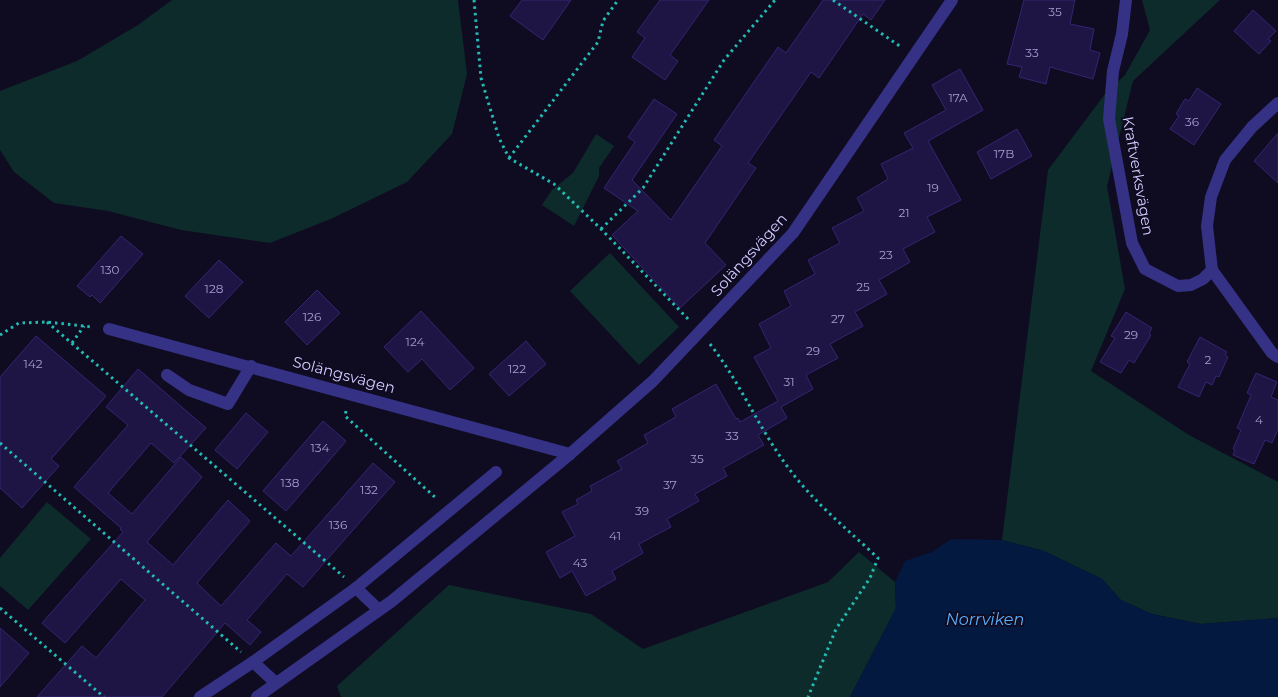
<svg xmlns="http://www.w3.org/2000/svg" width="1278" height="697" font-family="Montserrat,sans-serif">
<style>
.green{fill:#0d2b2b}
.water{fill:#041940}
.building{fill:#1f1544;stroke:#352572}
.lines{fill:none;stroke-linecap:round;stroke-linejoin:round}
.path{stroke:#22bcb5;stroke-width:3;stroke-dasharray:2.5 4;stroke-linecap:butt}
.minor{stroke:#353185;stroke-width:12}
.labels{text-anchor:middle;stroke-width:4;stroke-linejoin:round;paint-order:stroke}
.number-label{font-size:12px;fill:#a49ed0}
.street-label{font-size:15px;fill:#d1cbff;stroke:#0f0b21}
.water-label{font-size:16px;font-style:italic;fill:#59b0ff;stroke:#0f0b21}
</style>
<rect width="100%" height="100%" fill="#0f0b21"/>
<g class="green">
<polygon points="172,0 458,0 467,74 452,134 407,182 333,218 270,243 181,230 108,211 54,203 14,172 0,150 0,91 77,61 138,25"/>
<polygon points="1142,0 1220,0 1133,81 1107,186 1125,289 1091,371 1189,435 1278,482 1278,618 1201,624 1152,614 1121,600 1102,579 1044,551 1002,540 1048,170 1105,94 1125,75 1150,30"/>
<polygon points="596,134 614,146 599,168 599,176 574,226 542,205 552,190 573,173"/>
<polygon points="610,253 679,327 639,365 570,291"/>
<polygon points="47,502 91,539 28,610 0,586 0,558"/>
<polygon points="859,552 895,582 896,608 850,697 341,697 337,686 449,585 591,614 643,649 828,582"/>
</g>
<polygon class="water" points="951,539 1002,540 1044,551 1102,579 1121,600 1152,614 1201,624 1278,618 1278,697 850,697 896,608 895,582 905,561 932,552"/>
<g class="building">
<polygon points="522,0 571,0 543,40 510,16"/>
<polygon points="660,0 709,0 670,55 678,61 665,80 632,57 645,38 637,32"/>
<polygon points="823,0 885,0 871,20 863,14 819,78 811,72 748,163 756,168 705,243 726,265 680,308 612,235 638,211 604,188 635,142 628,137 654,99 677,114 632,180 671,220 722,146 714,140 778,47 786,53"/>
<polygon points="1024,0 1075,0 1070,24 1094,29 1090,50 1100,53 1093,79 1050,67 1046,84 1019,77 1022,67 1007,64"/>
<polygon points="1253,10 1276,31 1268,39 1271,41 1259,54 1234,31"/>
<polygon points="960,69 983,110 928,141 961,200 927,217 935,232 903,249 910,262 879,280 887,294 855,312 863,326 830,344 838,358 806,375 813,389 781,407 787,418 758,435 764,445 723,468 727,476 695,494 699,501 667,519 671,527 639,544 643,553 612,571 616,579 586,596 572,571 560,578 546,552 575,536 562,512 578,504 576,500 592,491 590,486 622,469 617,461 648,443 644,435 676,417 672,409 716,384 736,419 738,418 740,422 778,401 754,357 771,348 759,324 791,306 784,291 815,274 808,260 840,243 832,228 864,211 857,198 888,179 881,164 913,148 904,133 946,110 932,85"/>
<polygon points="1197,88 1221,104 1194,145 1170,129 1179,116 1176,114 1185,99 1189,101"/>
<polygon points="1017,129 1032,156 991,179 977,152"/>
<polygon points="1278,133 1278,183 1254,161"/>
<polygon points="121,236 143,254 100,303 92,295 90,297 77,286"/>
<polygon points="219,260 243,282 209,318 185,296"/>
<polygon points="317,290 340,313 307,345 285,322"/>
<polygon points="421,311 474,368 450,390 422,359 408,372 384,347"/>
<polygon points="1126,312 1152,328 1149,333 1151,335 1134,363 1129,360 1121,373 1100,362 1115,338 1111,336"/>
<polygon points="36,336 106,396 51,459 59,466 22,508 0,488 0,377"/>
<polygon points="1200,337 1227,352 1225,355 1228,357 1219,377 1216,376 1212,385 1206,382 1199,397 1178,387 1190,364 1187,362"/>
<polygon points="526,341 546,364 509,396 489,374"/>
<polygon points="138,369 206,428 174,463 151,443 108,493 132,514 181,457 202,477 147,542 173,565 228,500 250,521 197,583 221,606 276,543 291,556 373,463 395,482 303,587 287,574 247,620 261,632 250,645 225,623 162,697 37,697 82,646 96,658 145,600 121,579 65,643 42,623 123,532 120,529 121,528 74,487 128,425 106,407"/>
<polygon points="1256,373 1277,382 1271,397 1278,400 1278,429 1272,443 1265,440 1254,464 1233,455 1235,450 1233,449 1241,430 1237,428 1251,395 1247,393"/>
<polygon points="246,413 268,432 237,469 215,450"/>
<polygon points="323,421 346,441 286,511 263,491"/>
<polygon points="0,628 29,653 0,687"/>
</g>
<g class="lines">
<g class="path">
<polyline points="474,0 481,78 499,138 509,158 554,184 601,229 689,320"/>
<polyline points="833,0 901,47"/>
<polyline points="509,158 598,42 603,21 618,0"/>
<polyline points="601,229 643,188 724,60 775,0"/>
<polyline points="47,322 344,577"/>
<polyline points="0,335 19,323 47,322 93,327"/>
<polyline points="72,343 84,326"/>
<path d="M 710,344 C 740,382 758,427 787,466 C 813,502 846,528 878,558 L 870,578 L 836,629 L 808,697"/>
<polyline points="346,411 345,416 437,499"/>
<polyline points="0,443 241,652"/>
<polyline points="0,608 104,697"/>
</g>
<g class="minor">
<polyline points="1126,0 1122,34 1113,71 1109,119 1132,243 1145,269 1178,286 1191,285 1203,279 1212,270 1207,226 1211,197 1225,160 1252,127 1278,103"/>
<polyline points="1212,270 1272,353 1278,357"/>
<polyline points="109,329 570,454"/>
<polyline points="167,375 189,390 228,404 251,366"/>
<polyline points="356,588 379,610"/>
<polyline points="253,662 276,683"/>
<polyline points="200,697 253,662 356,588 496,472"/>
<polyline points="257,697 392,601 570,454 653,381 793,233 952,0"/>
</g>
</g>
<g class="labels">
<g class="number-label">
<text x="1055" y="16">35</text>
<text x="1032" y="57">33</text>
<text x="958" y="102">17A</text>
<text x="1192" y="126">36</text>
<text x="1004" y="158">17B</text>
<text x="933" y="192">19</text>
<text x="904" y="217">21</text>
<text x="886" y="259">23</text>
<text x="110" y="274">130</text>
<text x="863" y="291">25</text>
<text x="214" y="293">128</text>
<text x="312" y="321">126</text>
<text x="838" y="323">27</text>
<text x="1131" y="339">29</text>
<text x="415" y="346">124</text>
<text x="813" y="355">29</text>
<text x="1208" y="364">2</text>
<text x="33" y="368">142</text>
<text x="517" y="373">122</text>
<text x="789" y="386">31</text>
<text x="1259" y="424">4</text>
<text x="732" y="440">33</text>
<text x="320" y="452">134</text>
<text x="697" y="463">35</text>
<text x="290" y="487">138</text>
<text x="670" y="489">37</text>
<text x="369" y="494">132</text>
<text x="642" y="515">39</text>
<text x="338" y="529">136</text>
<text x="615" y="540">41</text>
<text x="580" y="567">43</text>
</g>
<g class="street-label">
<text transform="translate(1138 176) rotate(80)" y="5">Kraftverksvägen</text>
<text transform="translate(749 255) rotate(-48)" y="5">Solängsvägen</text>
<text transform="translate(344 375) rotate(15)" y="5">Solängsvägen</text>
</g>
<g class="water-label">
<text x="985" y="625">Norrviken</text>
</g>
</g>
</svg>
